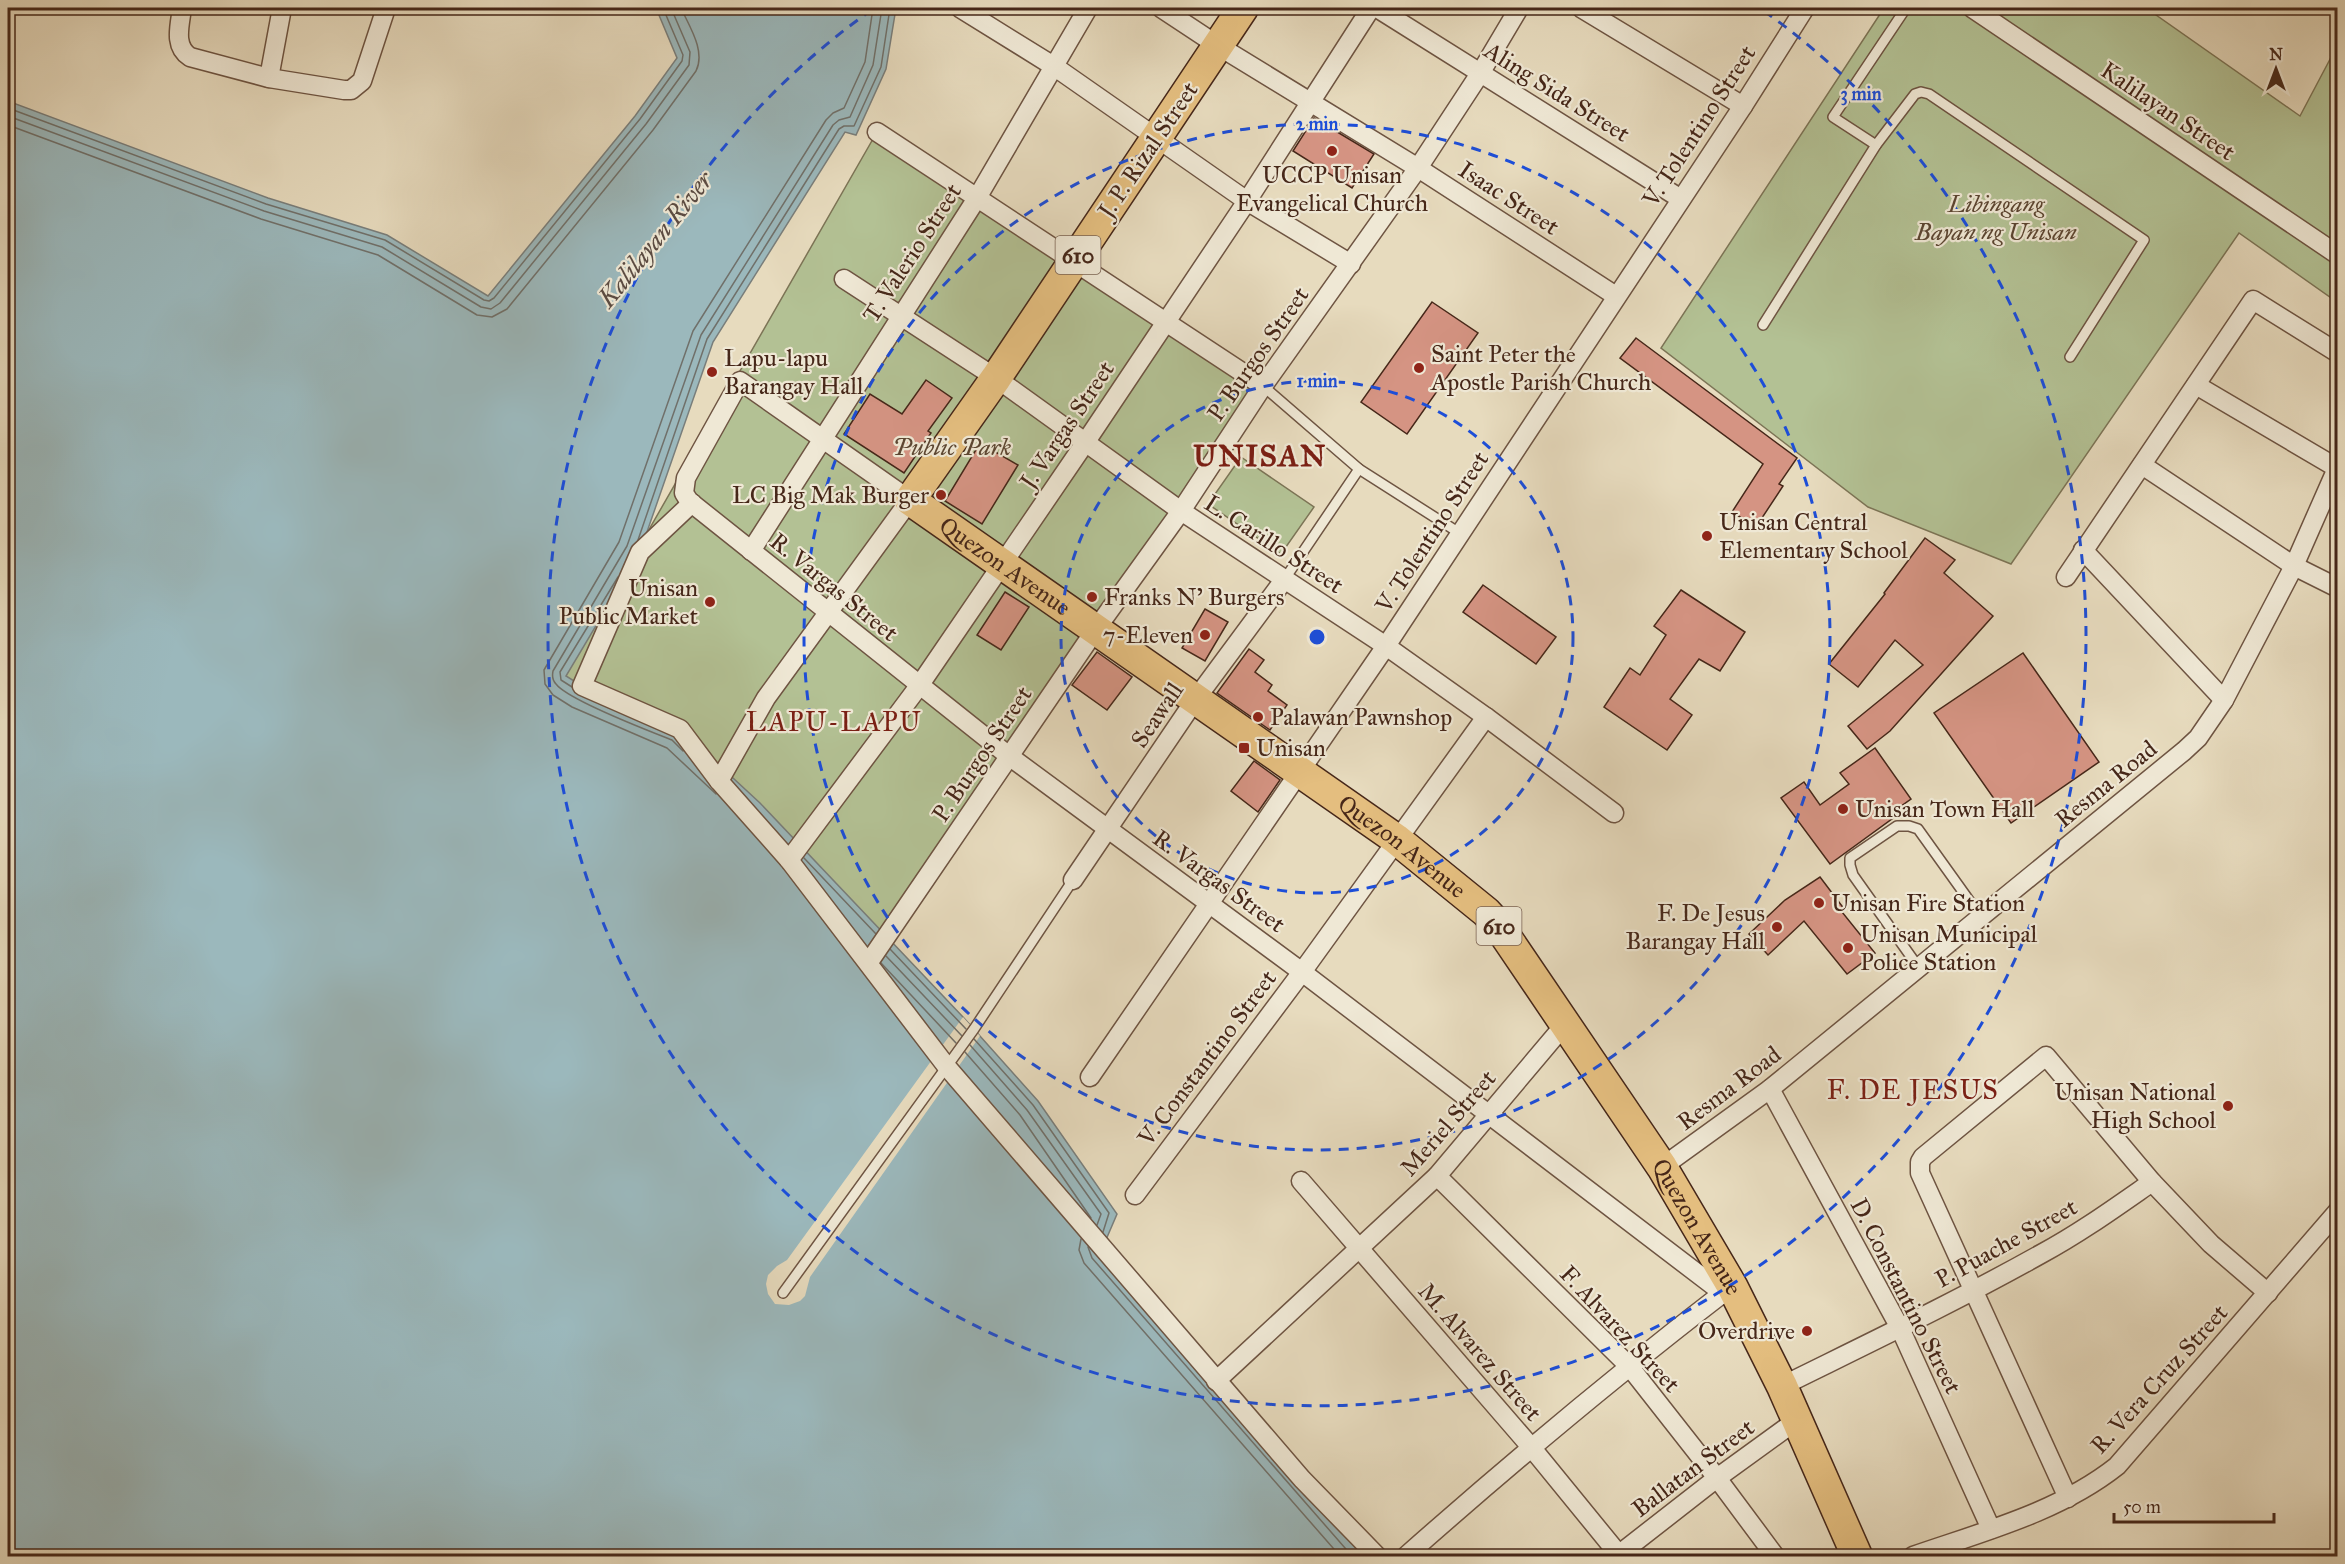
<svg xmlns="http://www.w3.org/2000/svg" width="2345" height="1564" font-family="'IM FELL Great Primer',serif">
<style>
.green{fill:#b3c194;stroke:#7c7456;stroke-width:1.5}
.water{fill:#9bb8bc;stroke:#797e7b;stroke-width:1.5}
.pier{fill:#e7dbbe}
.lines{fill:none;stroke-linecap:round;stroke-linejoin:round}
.shore{stroke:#70706a;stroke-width:1.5}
.building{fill:#d59483;stroke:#462719;stroke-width:1.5}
.lane-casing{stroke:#6e5442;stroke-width:12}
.street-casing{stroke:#6e5442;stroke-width:21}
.primary-casing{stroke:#462719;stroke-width:33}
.lane{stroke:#efe8d5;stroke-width:9}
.street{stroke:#efe8d5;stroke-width:18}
.primary{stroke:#e4be7f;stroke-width:30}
.ring{fill:none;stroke:#1d4ed8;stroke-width:3;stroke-dasharray:10 8}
.poi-dot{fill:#8f2418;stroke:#efe8d5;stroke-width:2}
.labels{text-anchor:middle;stroke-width:4.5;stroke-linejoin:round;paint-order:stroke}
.shield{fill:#efe8d5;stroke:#796151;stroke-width:1.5}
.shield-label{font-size:22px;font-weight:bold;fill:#462719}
.street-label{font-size:24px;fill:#462719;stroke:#efe8d5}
.poi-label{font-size:24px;fill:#462719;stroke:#efe8d5;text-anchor:start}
.park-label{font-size:24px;font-style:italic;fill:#5c4632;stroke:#efe8d5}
.water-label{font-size:26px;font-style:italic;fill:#5b4b42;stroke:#efe8d5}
.quarter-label{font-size:27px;letter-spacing:1.5px;fill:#7a1f14;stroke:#efe8d5}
.district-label{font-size:30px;font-weight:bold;letter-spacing:1.5px;fill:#7a1f14;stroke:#efe8d5}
.centre{fill:#1d4ed8;stroke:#efe8d5;stroke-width:3}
.ring-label{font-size:18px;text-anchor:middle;font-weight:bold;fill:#1d4ed8;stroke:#efe8d5;stroke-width:4.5;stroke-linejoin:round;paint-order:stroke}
</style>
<rect width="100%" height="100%" fill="#e7dbbe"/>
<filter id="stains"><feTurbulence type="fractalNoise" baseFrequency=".00333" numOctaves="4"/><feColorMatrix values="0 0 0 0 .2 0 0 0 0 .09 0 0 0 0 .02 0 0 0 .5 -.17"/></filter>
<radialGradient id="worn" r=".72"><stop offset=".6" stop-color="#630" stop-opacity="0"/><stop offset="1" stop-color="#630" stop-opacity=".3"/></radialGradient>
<g class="green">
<polygon points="1884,8 2146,8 2300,116 2337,46 2337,302 2239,233 2011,564 1868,507 1661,348"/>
<polygon points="877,132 1263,386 869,962 565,676"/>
<polygon points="1241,457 1314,507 1281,554 1208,504"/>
</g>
<polygon class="water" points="656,8 896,8 886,69 856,135 845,132 713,342 640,552 566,676 582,686 680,729 760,803 963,1017 1038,1101 1117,1214 1102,1249 1370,1556 8,1556 8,101 268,198 387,235 488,296 635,116 677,58"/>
<polygon class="pier" points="963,1017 980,1036 810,1277 805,1296 800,1301 789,1305 775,1304 768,1294 766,1284 768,1275 777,1266 787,1260"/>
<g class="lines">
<g class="shore">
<polyline points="8,108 266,204 385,240 484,300 489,301 494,298 640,119 682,61 683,55 663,8"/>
<polyline points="8,116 264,211 382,247 481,307 491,309 500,303 646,124 689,65 690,52 671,8"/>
<path d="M 8,125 L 261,219 L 378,255 L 477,315 L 492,317 L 507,309 L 653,130 L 696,71 C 706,51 689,26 681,8"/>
<polyline points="638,540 707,339 839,129 844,126 854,126 881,67 890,8"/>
<polyline points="572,687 561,680 560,672 618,577"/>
<path d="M 683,751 L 672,740 C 649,731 568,700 556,684 C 552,680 552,676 553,671 L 627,546 L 701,335 L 833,125 L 839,120 L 850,117 L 873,65 L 882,8"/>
<polyline points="716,794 667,748 572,707 553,695 545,684 544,670 619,542 693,331 826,120 833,113 844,108 865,62 873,8"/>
<polyline points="804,858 876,934"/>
<polyline points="890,949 966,1029"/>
<polyline points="886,956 962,1036"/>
<polyline points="881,963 956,1043"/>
<polyline points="974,1039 1033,1105 1109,1213 1103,1232"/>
<polyline points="970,1045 1027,1110 1101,1214 1097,1225"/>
<polyline points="965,1052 1020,1115 1091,1218"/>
<polyline points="1081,1239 1079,1250 1084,1263 1340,1556"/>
<polyline points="1088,1247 1092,1258 1352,1556"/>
</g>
</g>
<g class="building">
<polygon points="1314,118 1374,154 1352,188 1293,151"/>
<polygon points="1432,302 1478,333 1407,434 1361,402"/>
<polygon points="1636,338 1797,458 1779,484 1783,486 1756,527 1732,512 1763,464 1620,358"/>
<polygon points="926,380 952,398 928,431 931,433 904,473 844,434 870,394 902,414"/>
<polygon points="980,443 1018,465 982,524 945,501"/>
<polygon points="1925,538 1955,560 1944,573 1993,616 1890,731 1867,749 1848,726 1923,665 1895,640 1858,687 1829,664 1885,594 1884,593"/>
<polygon points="1483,585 1556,637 1536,664 1463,612"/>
<polygon points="1681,590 1745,632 1720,671 1699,659 1670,699 1692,715 1667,750 1604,707 1630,668 1640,675 1666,635 1654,626"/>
<polygon points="1005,592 1029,607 1001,650 977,635"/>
<polygon points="1205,609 1228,622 1205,661 1182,648"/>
<polygon points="1249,649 1264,660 1255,672 1272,685 1268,691 1287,705 1270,730 1217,693"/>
<polygon points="1097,652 1132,677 1107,710 1072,685"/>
<polygon points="2023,653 2099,762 2011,823 1934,713"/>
<polygon points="1875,748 1911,799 1897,809 1900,813 1830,864 1781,798 1804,782 1820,805 1849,784 1840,773"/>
<polygon points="1254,761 1280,780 1258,812 1231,791"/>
<polygon points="1820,877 1845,910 1842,912 1875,953 1847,974 1804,921 1768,955 1749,934 1785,900"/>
</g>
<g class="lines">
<defs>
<g id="lane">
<polyline points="1876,145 1833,117 1906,8"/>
<polyline points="1763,325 1876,145 1915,94 1921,92 1929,94 2144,240 2070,357"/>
<polyline points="1263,386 1359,469 1461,534"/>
<polyline points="1284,580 1359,469"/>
<polyline points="1919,968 1853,875 1850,865 1850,858 1897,826 1909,826 1918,829 1981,917"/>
<polyline points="783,1293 974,1029 1073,880"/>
</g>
<g id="street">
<path d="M 182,8 C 180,25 173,46 190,57 L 269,78 L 344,90 L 351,90 L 362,81 L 386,8"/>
<polyline points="960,8 1055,67 1247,201 1351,264"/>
<polyline points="1161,8 1217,45 1418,168 1616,296"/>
<polyline points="1377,8 1681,199"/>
<polyline points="1581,8 1743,106"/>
<polyline points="1972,8 2338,255"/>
<polyline points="269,78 282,8"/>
<polyline points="877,132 1263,386"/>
<polyline points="844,279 996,378 1181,511 1386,646 1486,717 1614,813"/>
<polyline points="2196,385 2337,468"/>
<polyline points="2142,465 2294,566 2338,588"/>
<polyline points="692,503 640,552 582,686 680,729 719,781 789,860 947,1067 1302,1479 1377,1556"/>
<polyline points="2083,550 2224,700"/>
<polyline points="751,551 977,198 1088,8"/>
<polyline points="2066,577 2253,300 2338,353"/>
<polyline points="719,781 766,698 910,500 740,381 686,478 684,493 689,501 1009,756 1302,972 1723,1293 1732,1286"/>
<polyline points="789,860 919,686 1085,443 1247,201 1371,8"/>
<polyline points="1073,880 1195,700 1284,580"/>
<polyline points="869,962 1096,629 1181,511 1263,386 1418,168 1481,72 1519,8"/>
<polyline points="1090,1077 1386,646 1743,106 1805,8"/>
<polyline points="1770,1089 1900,1328 1991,1529"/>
<polyline points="1662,1167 1770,1089 2184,751 2198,738 2224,700 2294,566 2338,466"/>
<polyline points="1437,1176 1629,1366 1717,1478 1775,1556"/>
<polyline points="1301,1181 1531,1447 1620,1556"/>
<polyline points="1135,1195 1302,972 1486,717"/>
<polyline points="1216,1381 1437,1176 1566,1023"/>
<path d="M 1782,1386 C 1869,1343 1957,1301 2041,1254 C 2080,1233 2116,1207 2152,1182"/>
<polyline points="2068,1498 1920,1173 1920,1162 1923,1157 2046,1056 2152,1182 2211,1244 2268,1293"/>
<path d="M 1406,1556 C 1509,1465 1614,1377 1723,1293"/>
<polyline points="1617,1556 1717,1478 1797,1420"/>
<path d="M 1913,1556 C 1982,1532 2059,1512 2117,1466 L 2338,1211"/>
</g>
<g id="primary">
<path id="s1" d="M 1243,8 L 996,378 L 910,500 L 1396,839 L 1486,912 L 1498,925 L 1662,1167 L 1732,1286 L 1782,1386 L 1857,1556"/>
</g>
</defs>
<use href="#lane" class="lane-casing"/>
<use href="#street" class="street-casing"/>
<use href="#primary" class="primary-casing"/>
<use href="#lane" class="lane"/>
<use href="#street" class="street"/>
<use href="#primary" class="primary"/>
</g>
<g class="ring">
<circle cx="1317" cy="637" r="256"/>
<circle cx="1317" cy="637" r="513"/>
<path d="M1764 11A769 769 0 1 1 870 11"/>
</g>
<g class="poi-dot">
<circle cx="1332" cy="151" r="6"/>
<circle cx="1419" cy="368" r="6"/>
<circle cx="712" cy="372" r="6"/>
<circle cx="941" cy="495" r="6"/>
<circle cx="1707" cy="536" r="6"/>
<circle cx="1092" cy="597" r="6"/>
<circle cx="710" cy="602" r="6"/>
<circle cx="1205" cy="635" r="6"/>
<circle cx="1258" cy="717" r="6"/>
<rect x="1238" y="742" width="12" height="12" rx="3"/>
<circle cx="1843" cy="809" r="6"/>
<circle cx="1819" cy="903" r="6"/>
<circle cx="1777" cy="927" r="6"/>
<circle cx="1848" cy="948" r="6"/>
<circle cx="2228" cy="1106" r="6"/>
<circle cx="1807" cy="1331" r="6"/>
</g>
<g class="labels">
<g class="shield">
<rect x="1055.5" y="236" width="45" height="38" rx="4.5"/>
<rect x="1476.5" y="907" width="45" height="38" rx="4.5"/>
</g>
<g class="shield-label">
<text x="1078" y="263">610</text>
<text x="1499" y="934">610</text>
</g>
<g class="street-label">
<text transform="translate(1557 92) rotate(32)" y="8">Aling Sida Street</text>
<text transform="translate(2168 111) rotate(34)" y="8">Kalilayan Street</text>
<text transform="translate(1699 126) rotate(-57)" y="8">V. Tolentino Street</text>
<text transform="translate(1148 150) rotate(-56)" y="8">J. P. Rizal Street</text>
<text transform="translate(1509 198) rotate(33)" y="8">Isaac Street</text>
<text transform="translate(912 253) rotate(-57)" y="8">T. Valerio Street</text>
<text transform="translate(1258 354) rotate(-55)" y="8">P. Burgos Street</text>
<text transform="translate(1067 425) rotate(-56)" y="8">J. Vargas Street</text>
<text transform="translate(1432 532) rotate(-57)" y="8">V. Tolentino Street</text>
<text transform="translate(1274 544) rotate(33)" y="8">L. Carillo Street</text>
<text dy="8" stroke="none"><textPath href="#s1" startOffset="710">Quezon Avenue</textPath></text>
<text transform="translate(834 587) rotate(39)" y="8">R. Vargas Street</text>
<text transform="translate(1157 715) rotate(-56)" y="8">Seawall</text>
<text transform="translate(982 754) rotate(-56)" y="8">P. Burgos Street</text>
<text transform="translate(2106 784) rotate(-39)" y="8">Resma Road</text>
<text dy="8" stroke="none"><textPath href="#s1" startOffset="1196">Quezon Avenue</textPath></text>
<text transform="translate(1219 881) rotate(36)" y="8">R. Vargas Street</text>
<text transform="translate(1207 1058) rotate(-53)" y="8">V. Constantino Street</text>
<text transform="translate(1729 1088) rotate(-37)" y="8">Resma Road</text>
<text transform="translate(1448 1123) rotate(-49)" y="8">Meriel Street</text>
<text dy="8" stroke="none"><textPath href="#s1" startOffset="1682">Quezon Avenue</textPath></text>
<text transform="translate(2006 1243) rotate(-29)" y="8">P. Puache Street</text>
<text transform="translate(1906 1296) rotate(63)" y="8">D. Constantino Street</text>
<text transform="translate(1620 1329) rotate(47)" y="8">F. Alvarez Street</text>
<text transform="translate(1480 1352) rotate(49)" y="8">M. Alvarez Street</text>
<text transform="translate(2159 1379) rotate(-48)" y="8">R. Vera Cruz Street</text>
<text transform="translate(1693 1468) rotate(-37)" y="8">Ballatan Street</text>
</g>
<g class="poi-label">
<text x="1332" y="183" text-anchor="middle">UCCP Unisan<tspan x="1332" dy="28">Evangelical Church</tspan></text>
<text x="1431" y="362">Saint Peter the<tspan x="1431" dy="28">Apostle Parish Church</tspan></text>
<text x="724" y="366">Lapu-lapu<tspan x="724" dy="28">Barangay Hall</tspan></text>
<text x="929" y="503" text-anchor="end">LC Big Mak Burger</text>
<text x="1719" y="530">Unisan Central<tspan x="1719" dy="28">Elementary School</tspan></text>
<text x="698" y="596" text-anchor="end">Unisan<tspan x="698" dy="28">Public Market</tspan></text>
<text x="1104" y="605">Franks N' Burgers</text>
<text x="1193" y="643" text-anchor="end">7-Eleven</text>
<text x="1270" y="725">Palawan Pawnshop</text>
<text x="1256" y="756">Unisan</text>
<text x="1855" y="817">Unisan Town Hall</text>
<text x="1831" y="911">Unisan Fire Station</text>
<text x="1765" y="921" text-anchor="end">F. De Jesus<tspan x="1765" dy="28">Barangay Hall</tspan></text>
<text x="1860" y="942">Unisan Municipal<tspan x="1860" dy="28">Police Station</tspan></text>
<text x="2216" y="1100" text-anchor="end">Unisan National<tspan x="2216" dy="28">High School</tspan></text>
<text x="1795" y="1339" text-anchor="end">Overdrive</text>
</g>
<g class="park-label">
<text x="1996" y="212">Libingang<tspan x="1996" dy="28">Bayan ng Unisan</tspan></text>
<text x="952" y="455">Public Park</text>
</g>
<g class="water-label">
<text transform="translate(655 239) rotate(-51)" y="9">Kalilayan River</text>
</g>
<g class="quarter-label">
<text x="834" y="731">LAPU-LAPU</text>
<text x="1913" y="1099">F. DE JESUS</text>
</g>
<g class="district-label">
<text x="1260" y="466">UNISAN</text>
</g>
</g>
<circle cx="1317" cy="637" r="9" class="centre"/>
<g class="ring-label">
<text x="1861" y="100">3 min</text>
<text x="1317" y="130">2 min</text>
<text x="1317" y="387">1 min</text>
</g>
<rect width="2345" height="1564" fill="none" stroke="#e7dbbe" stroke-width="30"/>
<rect x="9" y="9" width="2327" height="1546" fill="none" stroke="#462719" stroke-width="3"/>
<rect x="15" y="15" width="2315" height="1534" fill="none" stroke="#462719" stroke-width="1.5"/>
<g transform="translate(2276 69)" stroke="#efe8d5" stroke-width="4.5" paint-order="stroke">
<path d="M0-4.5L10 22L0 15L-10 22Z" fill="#462719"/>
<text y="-9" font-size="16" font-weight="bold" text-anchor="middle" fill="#462719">N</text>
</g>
<path d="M2114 1513v9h160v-9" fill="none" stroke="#462719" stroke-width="3"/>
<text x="2123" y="1513" font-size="18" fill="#462719" stroke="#efe8d5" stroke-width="4.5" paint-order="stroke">50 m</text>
<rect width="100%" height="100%" filter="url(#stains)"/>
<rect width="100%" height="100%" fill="url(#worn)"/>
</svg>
